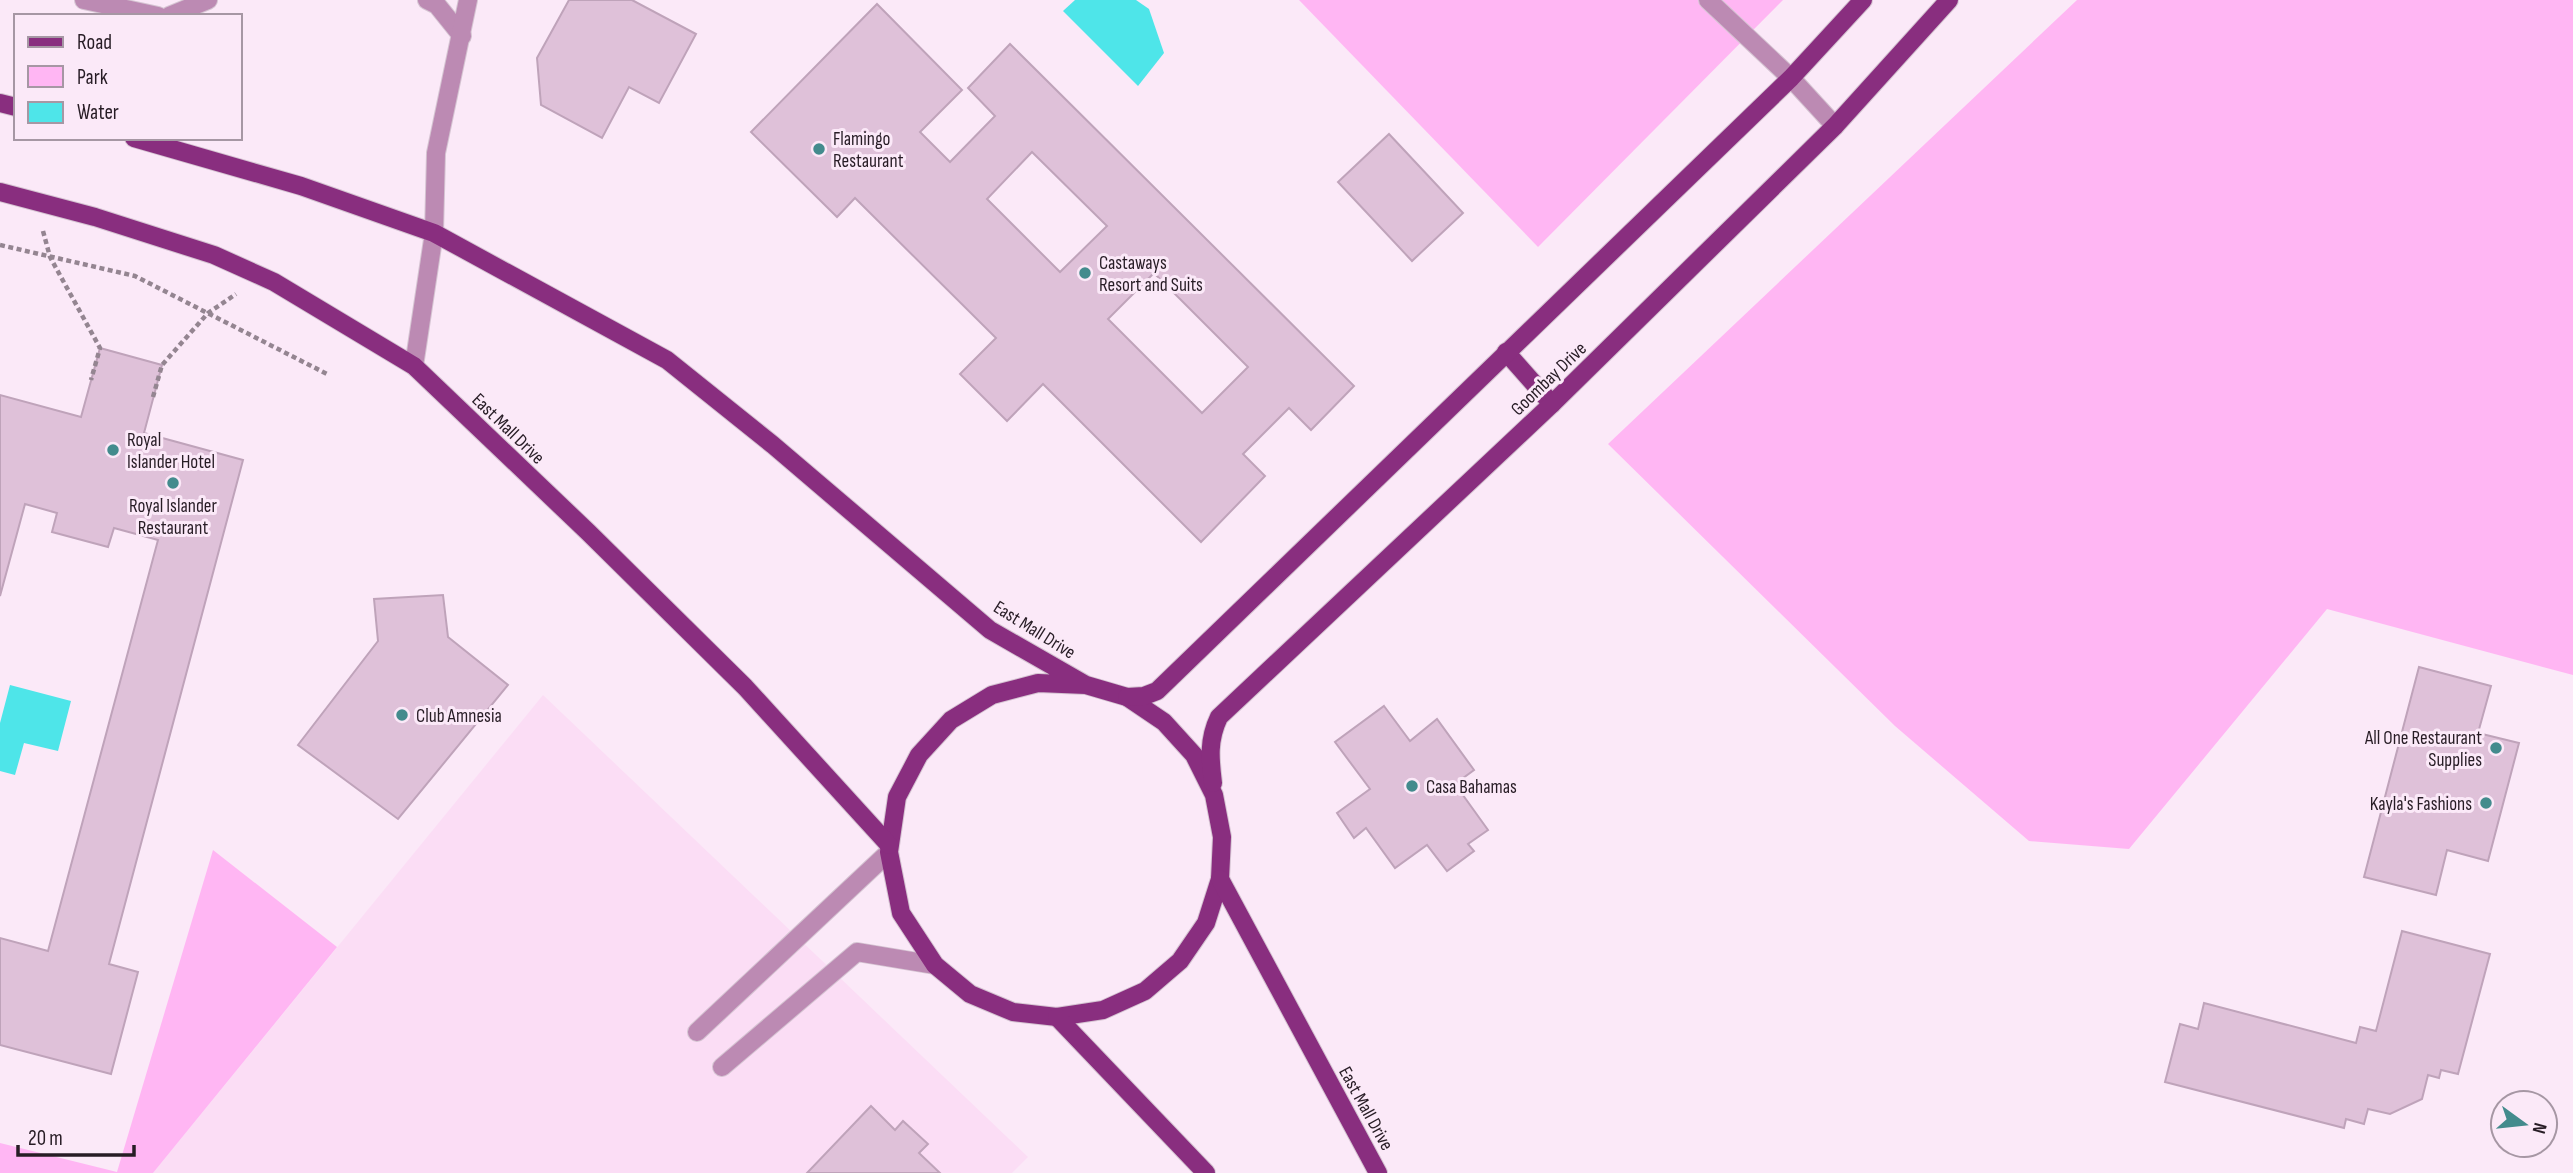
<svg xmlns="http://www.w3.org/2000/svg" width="2573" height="1173" font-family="'Sofia Sans Condensed',sans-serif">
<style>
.built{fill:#fbddf5}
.green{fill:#ffb6f3}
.water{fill:#4ee5e9}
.building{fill:#dfc1d9;stroke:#bfa3ba;stroke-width:2;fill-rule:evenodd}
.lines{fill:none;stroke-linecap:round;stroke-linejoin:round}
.lane-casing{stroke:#d5c4d2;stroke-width:20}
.street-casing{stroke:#d5c4d2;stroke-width:20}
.primary-casing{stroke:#d5c4d2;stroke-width:20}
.path{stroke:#948591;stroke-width:4.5;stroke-dasharray:5 3.5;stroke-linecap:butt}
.lane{stroke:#bc8ab3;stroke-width:18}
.street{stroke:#bc8ab3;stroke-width:18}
.primary{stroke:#892e7f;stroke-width:18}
.poi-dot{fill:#438b8d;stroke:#fbe9f8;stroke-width:2.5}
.labels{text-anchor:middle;stroke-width:6;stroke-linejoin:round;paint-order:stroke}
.poi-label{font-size:19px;fill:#271c25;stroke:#fbe9f8;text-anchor:start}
.street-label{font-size:19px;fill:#271c25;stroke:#fbe9f8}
</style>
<rect width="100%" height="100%" fill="#fbe9f8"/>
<polygon class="built" points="543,695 1028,1157 1012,1173 153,1173"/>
<g class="green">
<polygon points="1299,0 1783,0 1538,247"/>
<polygon points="2077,0 2573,0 2573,675 2327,609 2129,849 2029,841 1895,726 1608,444"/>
<polygon points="213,850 337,947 153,1173 0,1173 0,1143 117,1172"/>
</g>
<g class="water">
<polygon points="1075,0 1136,0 1149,9 1164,53 1138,86 1063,11"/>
<polygon points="10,685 71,701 58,751 24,743 15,775 0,771 0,723"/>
</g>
<g class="building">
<polygon points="569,0 632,0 696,34 659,103 629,87 602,138 541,105 537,58"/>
<path d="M 877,4 L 962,90 L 920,132 L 950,162 L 995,116 L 968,88 L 1010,44 L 1354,386 L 1311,430 L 1289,408 L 1243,454 L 1265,476 L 1201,542 L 1043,384 L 1007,421 L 960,374 L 996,338 L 855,198 L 837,217 L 751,132 ZM 1032,152 L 1107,226 L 1060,272 L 987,199 ZM 1154,273 L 1248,367 L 1202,413 L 1108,319 Z"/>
<polygon points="1389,134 1463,213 1412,261 1338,182"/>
<polygon points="100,348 162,365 144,433 243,460 109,964 138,972 111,1074 0,1045 0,938 48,951 158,540 114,528 108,547 52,532 57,513 25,504 0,596 0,395 81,417"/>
<polygon points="443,595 448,637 508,685 398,819 298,745 378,641 374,599"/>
<polygon points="2419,667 2491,686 2478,733 2519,743 2488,861 2447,850 2436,895 2364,877"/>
<polygon points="1384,706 1410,741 1437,719 1474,770 1455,784 1488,830 1468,844 1474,851 1447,871 1427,845 1395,868 1366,828 1354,838 1337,813 1370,789 1335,742"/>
<polygon points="2402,931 2490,954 2458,1074 2441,1070 2439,1078 2428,1075 2422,1099 2390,1114 2368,1109 2364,1124 2346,1119 2344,1128 2165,1082 2180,1024 2198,1029 2204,1003 2356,1043 2360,1027 2376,1031"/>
<polygon points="871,1106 895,1130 903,1121 928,1144 919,1153 940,1173 807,1173"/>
</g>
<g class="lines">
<defs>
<g id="lane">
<polyline points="84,0 158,16"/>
<polyline points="427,0 437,5 462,36"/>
<polyline points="169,16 208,0"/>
<polyline points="697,1032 889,852"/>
<polyline points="722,1067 857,952 935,965"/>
</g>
<g id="street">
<polyline points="1708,0 1791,78 1835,126"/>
<polyline points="414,366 434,233 436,153 468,0"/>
</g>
<g id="primary">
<polyline points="0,103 16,107"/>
<polyline points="134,138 301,186 434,233 667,360 773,445 990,630 1086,685 1127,697 1164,722 1194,755 1214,795 1222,837 1220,879 1206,923 1180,961 1145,991 1103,1010 1057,1017 1013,1012 970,994 935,965 901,913 889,852 897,797 919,755 951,720 992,695 1038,683 1086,685"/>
<polyline points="0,192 95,217 214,255 274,282 414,366 588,532 745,687 889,845"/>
<polyline points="1506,352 1552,404"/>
<polyline points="1127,697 1144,696 1157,691 1791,78 1863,0"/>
<path d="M 1213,783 C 1210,759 1208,740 1219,717 L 1552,404 L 1835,126 L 1949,0"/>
<polyline points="1220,879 1378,1173"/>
<polyline points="1057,1017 1206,1173"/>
</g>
</defs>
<use href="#lane" class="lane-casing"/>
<use href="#street" class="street-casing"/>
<use href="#primary" class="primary-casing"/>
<g class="path">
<polyline points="43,231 50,257 100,348 91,380"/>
<polyline points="0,245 135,276 327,374"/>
<polyline points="153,397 162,365 208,313 236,294"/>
</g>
<use href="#lane" class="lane"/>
<use href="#street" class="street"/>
<use href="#primary" class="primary"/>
</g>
<g class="poi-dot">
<circle cx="819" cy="149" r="7"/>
<circle cx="1085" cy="273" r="7"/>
<circle cx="113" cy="450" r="7"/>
<circle cx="173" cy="483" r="7"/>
<circle cx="402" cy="715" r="7"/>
<circle cx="2496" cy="748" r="7"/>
<circle cx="1412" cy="786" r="7"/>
<circle cx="2486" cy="803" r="7"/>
</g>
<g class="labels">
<g class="poi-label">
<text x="833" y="145">Flamingo<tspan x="833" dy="22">Restaurant</tspan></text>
<text x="1099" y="269">Castaways<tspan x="1099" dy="22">Resort and Suits</tspan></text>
<text x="127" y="446">Royal<tspan x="127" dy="22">Islander Hotel</tspan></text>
<text x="173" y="512" text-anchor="middle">Royal Islander<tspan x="173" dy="22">Restaurant</tspan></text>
<text x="416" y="722">Club Amnesia</text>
<text x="2482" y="744" text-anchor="end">All One Restaurant<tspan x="2482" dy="22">Supplies</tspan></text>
<text x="1426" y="793">Casa Bahamas</text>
<text x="2472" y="810" text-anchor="end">Kayla's Fashions</text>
</g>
<g class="street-label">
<text transform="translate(1548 378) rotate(-44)" y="7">Goombay Drive</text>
<text transform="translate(509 428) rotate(44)" y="7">East Mall Drive</text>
<text transform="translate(1035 629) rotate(32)" y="7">East Mall Drive</text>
<text transform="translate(1367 1108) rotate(61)" y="7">East Mall Drive</text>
</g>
</g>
<rect x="14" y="14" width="228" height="126" fill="#fbe9f8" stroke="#a697a4" stroke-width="2"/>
<rect x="28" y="37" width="35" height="10" fill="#892e7f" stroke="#a697a4" stroke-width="2"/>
<text x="77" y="49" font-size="21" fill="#271c25">Road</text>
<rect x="28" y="66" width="35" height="21" fill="#ffb6f3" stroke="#a697a4" stroke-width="2"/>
<text x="77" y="84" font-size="21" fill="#271c25">Park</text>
<rect x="28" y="102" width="35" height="21" fill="#4ee5e9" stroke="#a697a4" stroke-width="2"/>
<text x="77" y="119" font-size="21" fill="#271c25">Water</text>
<g transform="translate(2524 1124) rotate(105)"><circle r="33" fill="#fbe9f8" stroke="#a697a4" stroke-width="2"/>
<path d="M0-5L12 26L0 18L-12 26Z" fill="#438b8d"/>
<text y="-10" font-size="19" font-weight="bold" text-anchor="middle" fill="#271c25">N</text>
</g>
<path d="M18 1145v10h116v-10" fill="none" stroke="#271c25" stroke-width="3.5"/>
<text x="28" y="1145" font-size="21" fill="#271c25" stroke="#fbe9f8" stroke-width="5" paint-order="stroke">20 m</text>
</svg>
